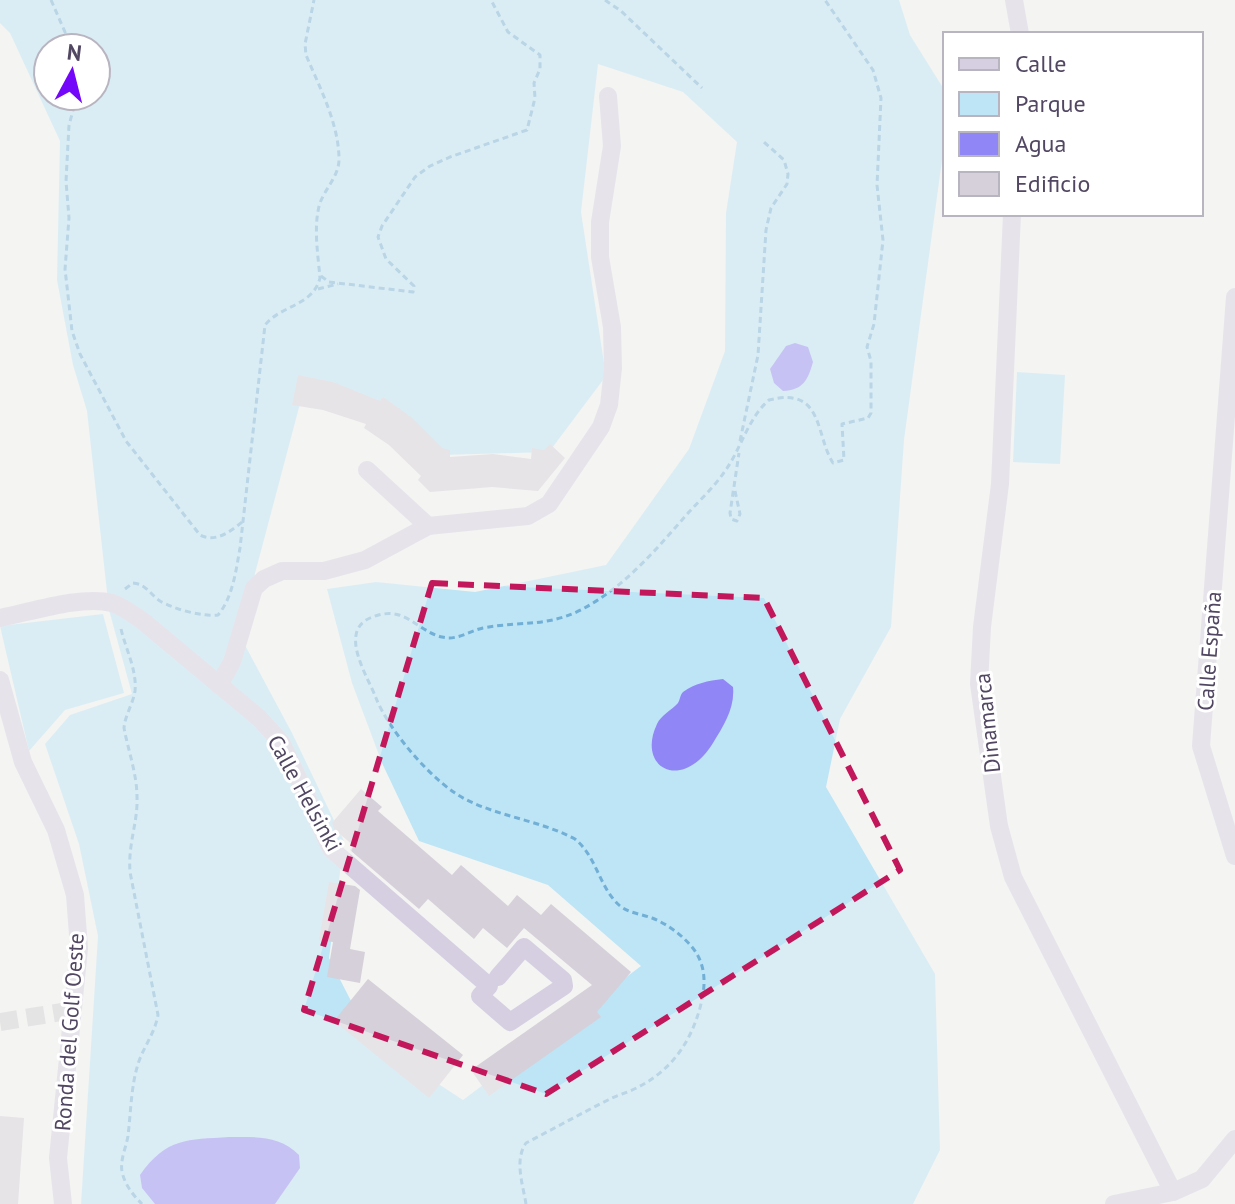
<svg xmlns="http://www.w3.org/2000/svg" width="1235" height="1204" font-family="'PT Sans',sans-serif">
<style>
.green{fill:#bde5f5;fill-rule:evenodd}
.water{fill:#9186f6}
.building{fill:#d6d0da}
.lines{fill:none;stroke-linecap:round;stroke-linejoin:round}
.street-tunnel{stroke:#d3d1d5;stroke-width:18;stroke-dasharray:18 9;stroke-linecap:butt}
.path{stroke:#71afd7;stroke-width:3;stroke-dasharray:6 4;stroke-linecap:butt}
.street{stroke:#d6cfe2;stroke-width:18}
.marked{fill:none;stroke:#c2185b;stroke-width:6;stroke-dasharray:16 10;stroke-linejoin:round}
.labels{text-anchor:middle;stroke-width:6;stroke-linejoin:round;paint-order:stroke}
.street-label{font-size:22px;fill:#514762;stroke:#fff}
</style>
<rect width="100%" height="100%" fill="#f4f4f2"/>
<g class="green">
<path d="M 0,0 L 899,0 L 910,35 L 945,91 L 945,138 L 904,440 L 891,627 L 840,719 L 826,787 L 935,974 L 940,1150 L 913,1204 L 81,1204 L 98,936 L 79,844 L 45,744 L 70,715 L 132,694 L 109,610 L 87,411 L 73,365 L 57,280 L 60,141 L 10,33 L 0,23 ZM 48,48 L 96,48 L 96,96 L 48,96 ZM 598,64 L 683,92 L 737,142 L 726,213 L 725,351 L 689,449 L 606,565 L 475,592 L 376,582 L 327,589 L 352,683 L 382,763 L 419,841 L 548,885 L 641,966 L 463,1100 L 371,1040 L 329,958 L 344,841 L 292,733 L 239,634 L 306,381 L 442,455 L 549,452 L 606,376 L 581,212 Z"/>
<polygon points="1017,372 1065,375 1060,464 1013,462"/>
<polygon points="103,614 124,693 65,710 29,751 0,626"/>
</g>
<g class="water">
<path d="M 795,343 L 808,347 L 813,362 C 808,380 803,390 783,391 L 774,383 L 770,369 L 786,346 Z"/>
<path d="M 723,679 L 733,687 C 735,708 724,725 713,743 C 682,793 636,768 657,724 C 661,715 672,710 678,703 C 680,700 680,695 683,692 C 695,683 708,681 723,679 Z"/>
<path d="M 229,1137 C 255,1137 280,1135 299,1155 L 300,1168 L 275,1204 L 155,1204 L 142,1188 L 140,1175 C 167,1137 187,1140 229,1137 Z"/>
</g>
<g class="building">
<polygon points="298,375 333,382 380,401 383,397 411,417 442,448 450,450 450,457 493,454 531,459 532,448 544,450 550,444 565,458 538,491 492,487 430,492 418,480 421,476 389,445 364,428 366,424 323,410 292,405"/>
<polygon points="361,789 382,807 378,811 452,875 461,865 508,906 517,895 541,915 551,904 631,972 597,1012 601,1017 489,1096 471,1070 592,985 524,928 507,948 483,928 474,939 428,899 419,909 350,850 354,846 335,830 332,823"/>
<polygon points="329,882 355,886 360,890 350,949 365,952 360,983 327,977 333,942 319,940"/>
<polygon points="368,979 463,1055 429,1098 334,1021"/>
<polygon points="0,1116 24,1118 18,1204 0,1204"/>
</g>
<g class="lines">
<polyline class="street-tunnel" points="0,1022 74,1010"/>
<g class="path">
<polyline points="51,0 72,48"/>
<polyline points="605,0 621,11 702,88"/>
<path d="M 77,96 L 69,125 L 66,181 L 69,218 L 65,269 L 72,331 L 80,354 L 126,441 L 200,535 C 215,543 230,532 242,522"/>
<polyline points="321,276 329,282 413,292 414,286 386,259 378,237 382,226 415,177 430,166 450,157 527,130 535,98 534,83 540,69 540,55 508,32 491,0"/>
<polyline points="318,289 338,284"/>
<polyline points="740,441 758,355 766,230 771,208 787,184 788,174 784,160 764,142"/>
<polyline points="735,491 740,514 737,521 731,519 730,513 739,453"/>
<path d="M 125,589 L 133,583 C 146,584 150,594 160,601 C 174,609 202,617 218,615 C 233,597 236,570 240,548 L 265,325 C 281,305 313,306 320,278 C 318,255 313,225 320,203 C 326,187 340,175 339,157 C 338,122 319,86 306,55 L 305,44 L 314,0"/>
<path d="M 121,629 C 126,650 137,670 135,691 C 133,704 125,715 124,728 C 128,750 137,774 137,797 C 138,823 128,842 130,872 L 158,1015 C 155,1032 145,1045 139,1061 C 131,1084 131,1111 128,1136 C 126,1148 120,1159 122,1172 C 125,1185 133,1195 142,1204"/>
<path d="M 526,1204 C 523,1185 514,1160 526,1143 C 553,1129 580,1114 608,1100 C 615,1096 623,1094 630,1091 C 669,1074 691,1044 701,1004 C 706,984 706,964 692,947 C 681,934 667,924 652,918 C 641,914 628,913 619,905 C 599,887 597,857 575,839 C 541,821 501,817 467,800 C 435,785 389,731 376,698 C 368,677 338,632 370,618 C 379,614 390,612 399,615 C 414,620 427,634 442,637 C 457,641 469,631 483,628 C 525,620 552,629 593,603 C 631,580 660,545 689,512 C 701,499 715,486 725,471 C 741,449 748,418 769,400 C 824,386 815,435 833,463 L 844,460 L 842,424 L 868,418 L 871,413 L 871,361 L 867,347 L 874,324 L 883,240 L 877,185 L 881,98 L 873,70 L 825,0"/>
</g>
<g class="street">
<polyline points="1014,0 1020,34"/>
<polyline points="1012,214 1000,484 982,627 979,684 999,826 1013,877 1173,1192"/>
<polyline points="1235,297 1201,746 1235,856"/>
<polyline points="367,470 428,526"/>
<path d="M 0,618 C 31,612 82,595 112,603 C 124,607 134,615 144,622 L 259,718 L 281,742 L 331,849 L 489,986 L 480,996 L 510,1022 L 564,986 L 563,980 L 524,947 L 498,977"/>
<polyline points="0,680 23,762 56,830 75,895 79,948 58,1158 63,1204"/>
<polyline points="219,685 232,662 254,588 264,579 282,571 324,571 365,560 428,526 528,516 549,504 601,427 609,405 613,368 612,327 600,257 600,222 612,146 608,96"/>
<polyline points="1114,1204 1173,1192 1202,1179 1235,1139"/>
</g>
</g>
<path d="M0 0H1235V1204H0ZM 432,583 L 764,598 L 900,870 L 546,1094 L 304,1010 Z" fill="#f4f4f2" fill-opacity=".55" fill-rule="evenodd"/>
<path class="marked" d="M 432,583 L 764,598 L 900,870 L 546,1094 L 304,1010 Z"/>
<g class="labels">
<g class="street-label">
<text transform="translate(1209 651) rotate(-86)" y="8">Calle España</text>
<text transform="translate(987 723) rotate(-96)" y="8">Dinamarca</text>
<text transform="translate(305 793) rotate(61)" y="8">Calle Helsinki</text>
<text transform="translate(69 1032) rotate(-86)" y="8">Ronda del Golf Oeste</text>
</g>
</g>
<rect x="943" y="32" width="260" height="184" fill="#ffffff" stroke="#b9b5c0" stroke-width="2"/>
<rect x="959" y="58" width="40" height="12" fill="#d6cfe2" stroke="#b9b5c0" stroke-width="2"/>
<text x="1015" y="72" font-size="24" fill="#514762">Calle</text>
<rect x="959" y="92" width="40" height="24" fill="#bde5f5" stroke="#b9b5c0" stroke-width="2"/>
<text x="1015" y="112" font-size="24" fill="#514762">Parque</text>
<rect x="959" y="132" width="40" height="24" fill="#9186f6" stroke="#b9b5c0" stroke-width="2"/>
<text x="1015" y="152" font-size="24" fill="#514762">Agua</text>
<rect x="959" y="172" width="40" height="24" fill="#d6d0da" stroke="#b9b5c0" stroke-width="2"/>
<text x="1015" y="192" font-size="24" fill="#514762">Edificio</text>
<g transform="translate(72 72) rotate(7)"><circle r="38" fill="#ffffff" stroke="#b9b5c0" stroke-width="2"/>
<path d="M0-6L14 30L0 20L-14 30Z" fill="#7407f9"/>
<text y="-12" font-size="22" font-weight="bold" text-anchor="middle" fill="#514762">N</text>
</g>
</svg>
